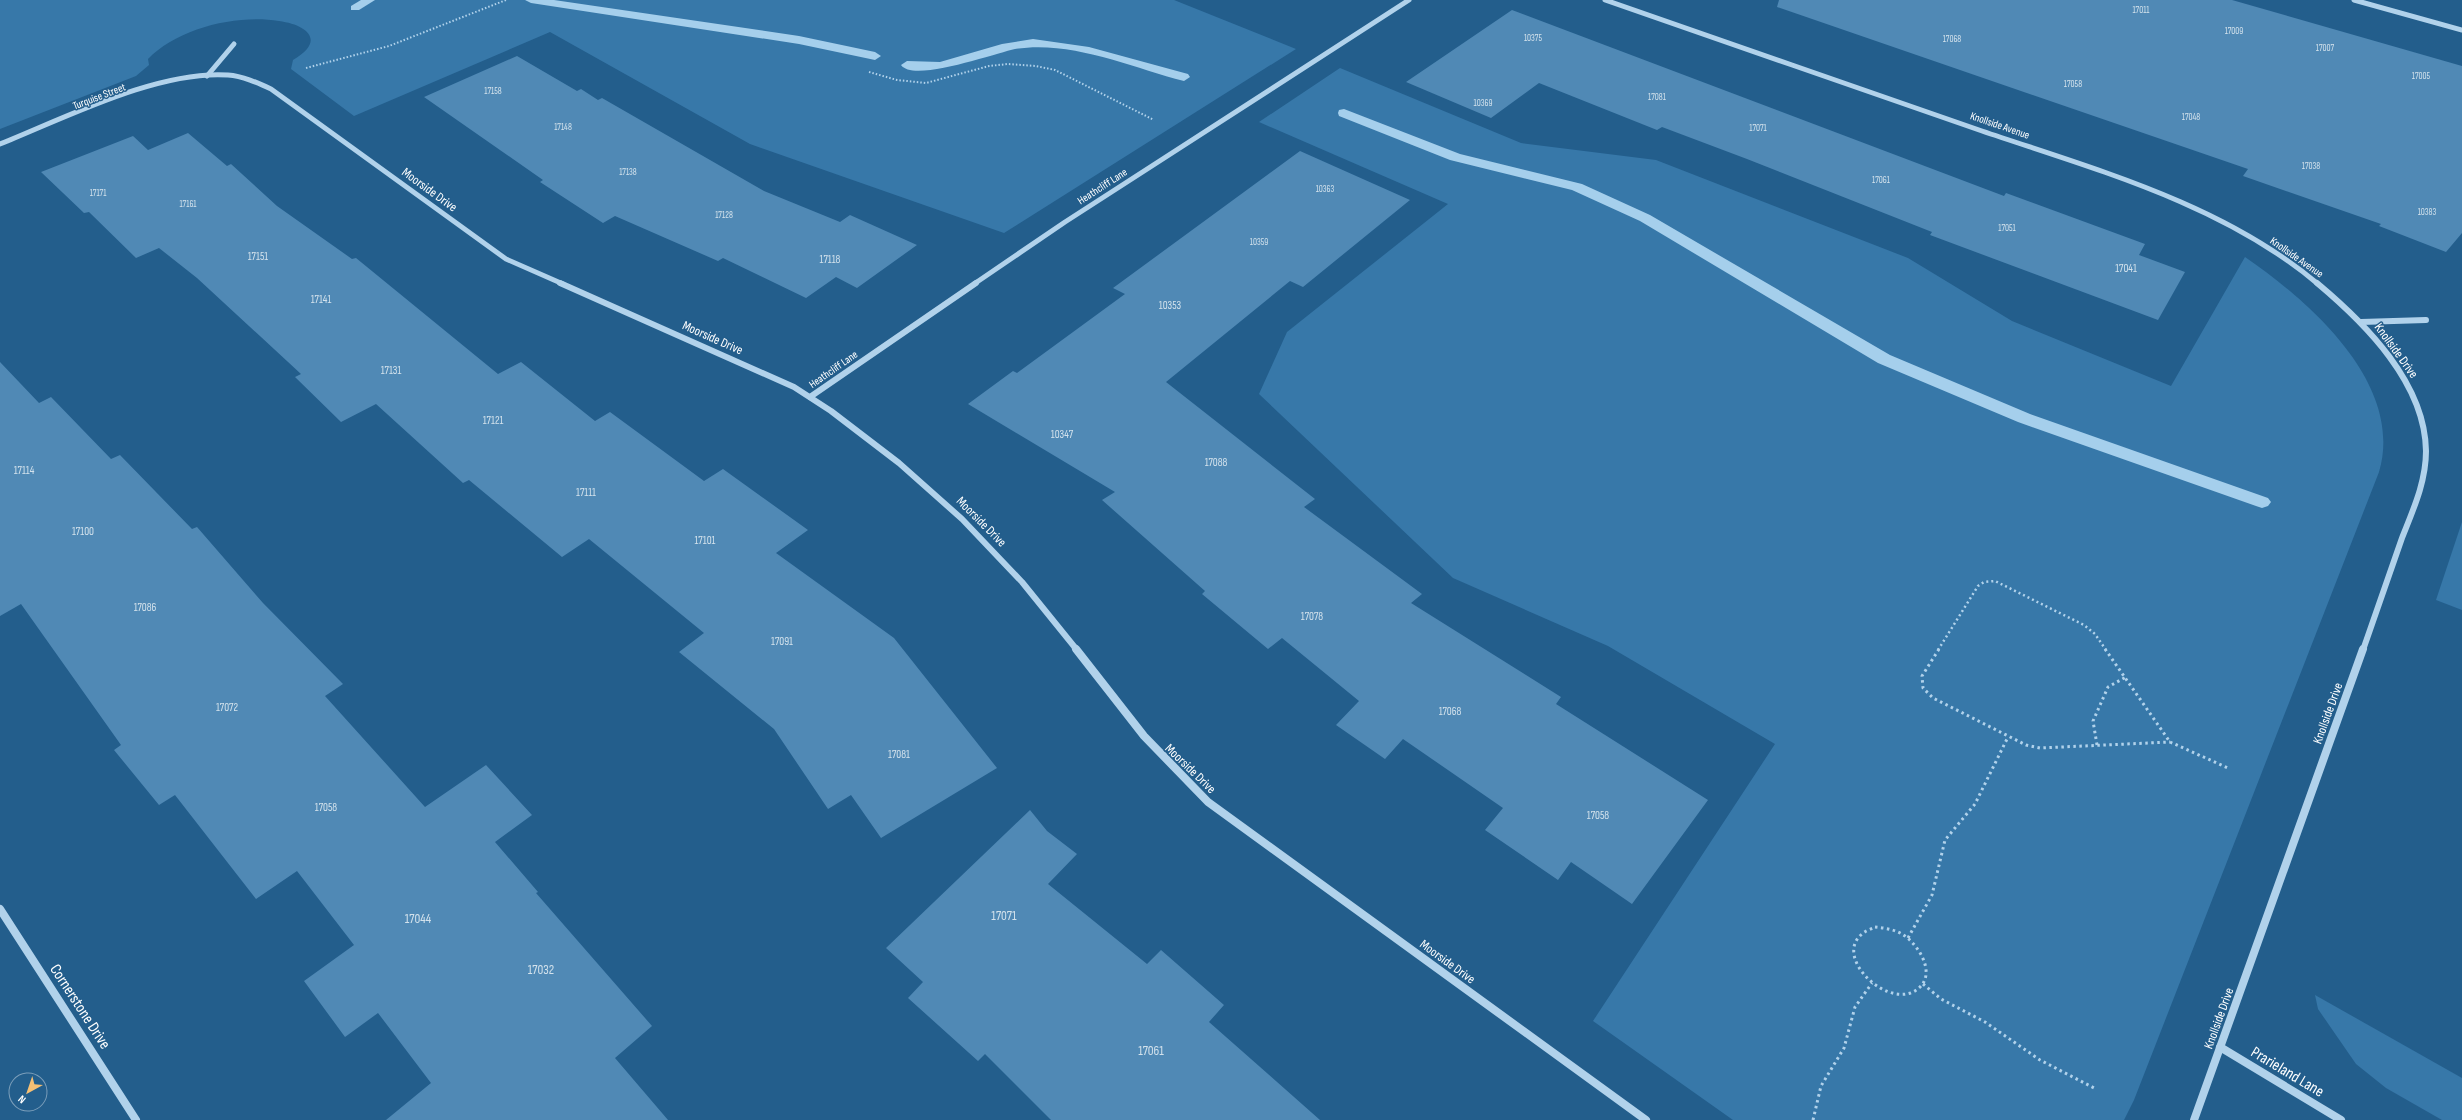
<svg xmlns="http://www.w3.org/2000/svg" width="2462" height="1120" font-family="'Sofia Sans Condensed',sans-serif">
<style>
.green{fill:#3778a9}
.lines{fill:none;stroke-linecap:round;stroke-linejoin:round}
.stream{fill:#a5cfec;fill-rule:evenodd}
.building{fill:#5089b5}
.path-far2{stroke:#b1d2eb;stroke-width:2;stroke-dasharray:1.5 2;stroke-linecap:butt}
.path-far1{stroke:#b1d2eb;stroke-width:2.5;stroke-dasharray:2 3;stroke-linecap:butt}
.path{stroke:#b1d2eb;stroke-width:3;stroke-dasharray:2.5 3.5;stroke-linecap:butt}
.minor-far2{stroke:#b1d2eb;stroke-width:5}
.minor-far1{stroke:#b1d2eb;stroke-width:6}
.minor{stroke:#b1d2eb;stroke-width:8}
.labels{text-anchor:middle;stroke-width:3;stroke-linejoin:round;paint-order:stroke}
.far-number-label{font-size:9px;fill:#d3e2ec}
.far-street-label{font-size:11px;fill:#fff;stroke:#235e8c}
.number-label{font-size:11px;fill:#d3e2ec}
.street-label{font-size:13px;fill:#fff;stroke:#235e8c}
.near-number-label{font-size:13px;fill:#d3e2ec}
.near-street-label{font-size:16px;fill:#fff;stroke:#235e8c}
</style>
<rect width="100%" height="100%" fill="#235e8c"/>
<g class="green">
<path d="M 0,0 L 1174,0 L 1296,49 L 1004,233 L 750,144 L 550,32 L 354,116 L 291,69 L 293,60 C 326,41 308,25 279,21 C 237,14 178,28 148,59 L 149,65 L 136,76 L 0,129 Z"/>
<path d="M 1340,68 L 1521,143 L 1656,160 L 1908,258 L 2012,321 L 2171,386 L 2245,257 C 2309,301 2405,384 2379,472 L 2134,1100 L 2124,1120 L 1733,1120 L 1593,1021 L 1775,744 L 1608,646 L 1453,578 L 1259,394 L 1287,332 L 1448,204 L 1259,122 Z"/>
<polygon points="2462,522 2462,610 2436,600"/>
<polygon points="2315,995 2462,1078 2462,1120 2442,1120 2386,1088 2356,1064 2318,1009"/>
</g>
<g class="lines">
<g class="stream">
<polygon points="361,0 375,0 359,10 351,10 351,6"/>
<polygon points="525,0 554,0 799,36 875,52 881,56 875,60 799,44 531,3"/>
<path d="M 1033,39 L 1089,47 L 1188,74 L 1190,77 L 1184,81 C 1130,67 1071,40 1015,49 C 996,53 913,83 901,65 L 907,61 L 940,62 L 1002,44 Z"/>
<polygon points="1344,109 1460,154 1582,184 1650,215 1890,355 2030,414 2268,498 2271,502 2268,506 2262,508 2256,506 2018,422 1878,363 1640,221 1572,190 1450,160 1339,116 1338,113 1339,110"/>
</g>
</g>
<g class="building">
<polygon points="1779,0 2232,0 2462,66 2462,233 2446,252 2379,226 2381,224 2243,176 2248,169 1777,7"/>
<polygon points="1512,10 2004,196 2006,193 2145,244 2139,255 2185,272 2158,320 1930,235 1932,232 1747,159 1662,127 1657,130 1539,83 1491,118 1406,82"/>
<polygon points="517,56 577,91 581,89 598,100 602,98 764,191 840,222 850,215 917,245 857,288 836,277 806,298 723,258 718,261 615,216 603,223 540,182 543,180 424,97"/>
<polygon points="188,133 227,166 231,164 277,206 352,259 356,258 498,374 521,362 595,421 610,412 704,481 723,469 808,530 776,553 894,638 997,768 881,838 851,795 828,809 774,729 679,652 704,633 589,539 562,557 469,480 463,483 376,404 341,422 295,377 301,374 197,278 159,248 136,258 89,212 84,213 41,172 133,136 148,150"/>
<polygon points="1300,151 1410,200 1303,287 1290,281 1166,382 1315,499 1304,507 1422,594 1411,603 1561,697 1556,704 1708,800 1632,904 1571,862 1558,880 1485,830 1503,808 1403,739 1385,759 1336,725 1359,701 1282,638 1268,649 1202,594 1205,591 1102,500 1115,492 968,404 1013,371 1017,373 1125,294 1113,288"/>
<polygon points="0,362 39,403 51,397 111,459 120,455 192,529 197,527 263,603 343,684 325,696 425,807 486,765 532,815 495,842 538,892 536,893 652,1026 615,1058 668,1120 386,1120 431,1083 378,1013 345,1037 304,981 354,945 297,871 256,899 175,795 159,805 114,750 121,745 21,604 0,616"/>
<polygon points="1030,810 1047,831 1077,854 1048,884 1147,964 1161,950 1224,1005 1209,1022 1320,1120 1051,1120 985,1054 978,1061 908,998 923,982 886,948"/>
</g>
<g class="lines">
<g class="path-far2">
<polyline points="306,68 389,46 506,0"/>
<polyline points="869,72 897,80 926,83 989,66 1008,64 1036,66 1055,70 1154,120"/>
</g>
<polyline class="path-far1" points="1938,650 1978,586 1984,582 1995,581 2084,625 2095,634 2106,650"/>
<g class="path">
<polyline points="1939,649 1922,676 1923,688 1933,698 2026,745 2040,748 2170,742"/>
<polyline points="2105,649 2170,742"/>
<polyline points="2170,742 2228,768"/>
<polyline points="2097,745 2093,721 2108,687 2126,677"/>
<path d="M 1875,927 C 1884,928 1893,929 1902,934 C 1917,943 1937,972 1919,988 C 1891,1013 1832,958 1862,934 C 1865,931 1871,929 1875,927 Z"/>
<polyline points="1908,938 1932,895 1945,840 1975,804 2008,737"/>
<polyline points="1923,984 1941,999 1985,1022 2040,1060 2096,1089"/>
<polyline points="1813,1120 1821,1086 1844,1048 1855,1007 1872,983"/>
</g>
<g class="minor-far2">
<path d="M 1605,0 C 1731,44 1856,87 1982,131 C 2097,170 2223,204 2318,284"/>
<polyline points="2354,0 2462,30"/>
<polyline points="207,76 234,44"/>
<path d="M 0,144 C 65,118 158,70 228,75 C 243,76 258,83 271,89 L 506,259 L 563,284"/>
<polyline points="974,284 1065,222 1409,0"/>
</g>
<g class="minor-far1">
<polyline points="560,283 794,387 831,411 899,463 962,519 1022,582 1077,650"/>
<path d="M 2317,283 C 2366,324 2425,383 2426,451 C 2426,482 2413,510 2402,538 C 2389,576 2376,613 2363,650"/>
<polyline points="2361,322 2426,320"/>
<polyline points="810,397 976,283"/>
</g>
<g class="minor">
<polyline points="1076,649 1144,736 1208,802 1646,1120"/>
<polyline points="0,909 136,1120"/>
<polyline points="2220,1047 2341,1120"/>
<polyline points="2194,1120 2363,649"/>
</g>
</g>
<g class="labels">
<g class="far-number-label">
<text x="2141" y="13">17011</text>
<text x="2234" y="34">17009</text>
<text x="1533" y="41">10375</text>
<text x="1952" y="42">17068</text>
<text x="2325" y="51">17007</text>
<text x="2421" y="79">17005</text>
<text x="2073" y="87">17058</text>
<text x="493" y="94">17158</text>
<text x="1657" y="100">17081</text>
<text x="1483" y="106">10369</text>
<text x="2191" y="120">17048</text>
<text x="563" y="130">17148</text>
<text x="1758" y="131">17071</text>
<text x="2311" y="169">17038</text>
<text x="628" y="175">17138</text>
<text x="1881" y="183">17061</text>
<text x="1325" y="192">10363</text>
<text x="98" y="196">17171</text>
<text x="188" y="207">17161</text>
<text x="2427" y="215">10383</text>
<text x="724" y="218">17128</text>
<text x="2007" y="231">17051</text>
<text x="1259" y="245">10359</text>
</g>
<g class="far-street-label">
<text transform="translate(99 96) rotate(-21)" y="4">Turquise Street</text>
<text transform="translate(2000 125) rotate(19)" y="4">Knollside Avenue</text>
<text transform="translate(1102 186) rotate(-33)" y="4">Heathcliff Lane</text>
<text transform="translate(2297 257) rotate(35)" y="4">Knollside Avenue</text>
<text transform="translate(833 369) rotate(-35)" y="4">Heathcliff Lane</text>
</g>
<g class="number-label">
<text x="258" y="260">17151</text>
<text x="830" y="263">17118</text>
<text x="2126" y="272">17041</text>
<text x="321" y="303">17141</text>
<text x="1170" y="309">10353</text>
<text x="391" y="374">17131</text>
<text x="493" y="424">17121</text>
<text x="1062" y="438">10347</text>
<text x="1216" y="466">17088</text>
<text x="24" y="474">17114</text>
<text x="586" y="496">17111</text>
<text x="83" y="535">17100</text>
<text x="705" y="544">17101</text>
<text x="145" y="611">17086</text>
<text x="1312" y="620">17078</text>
<text x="782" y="645">17091</text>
<text x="227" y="711">17072</text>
<text x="1450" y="715">17068</text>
<text x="899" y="758">17081</text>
<text x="326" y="811">17058</text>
<text x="1598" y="819">17058</text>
</g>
<g class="street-label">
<text transform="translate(430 189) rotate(36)" y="5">Moorside Drive</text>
<text transform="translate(713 337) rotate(24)" y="5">Moorside Drive</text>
<text transform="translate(2397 350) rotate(54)" y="5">Knollside Drive</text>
<text transform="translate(982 521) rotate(45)" y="5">Moorside Drive</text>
<text transform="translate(2327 713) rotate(-70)" y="5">Knollside Drive</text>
<text transform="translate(1191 768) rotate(44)" y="5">Moorside Drive</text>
<text transform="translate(1448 961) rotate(36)" y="5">Moorside Drive</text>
<text transform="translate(2218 1018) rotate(-70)" y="5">Knollside Drive</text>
</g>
<g class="near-number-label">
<text x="1004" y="920">17071</text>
<text x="418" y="923">17044</text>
<text x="541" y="974">17032</text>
<text x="1151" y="1055">17061</text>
</g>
<g class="near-street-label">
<text transform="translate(81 1006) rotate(57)" y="6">Cornerstone Drive</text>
<text transform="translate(2288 1071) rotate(31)" y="6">Prarieland Lane</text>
</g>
</g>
<g transform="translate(28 1092) rotate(220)"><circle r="19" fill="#235e8c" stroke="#7b9eba"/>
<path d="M0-3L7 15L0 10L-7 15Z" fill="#f6c074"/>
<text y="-6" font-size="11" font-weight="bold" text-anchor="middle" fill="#ffffff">N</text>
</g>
</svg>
